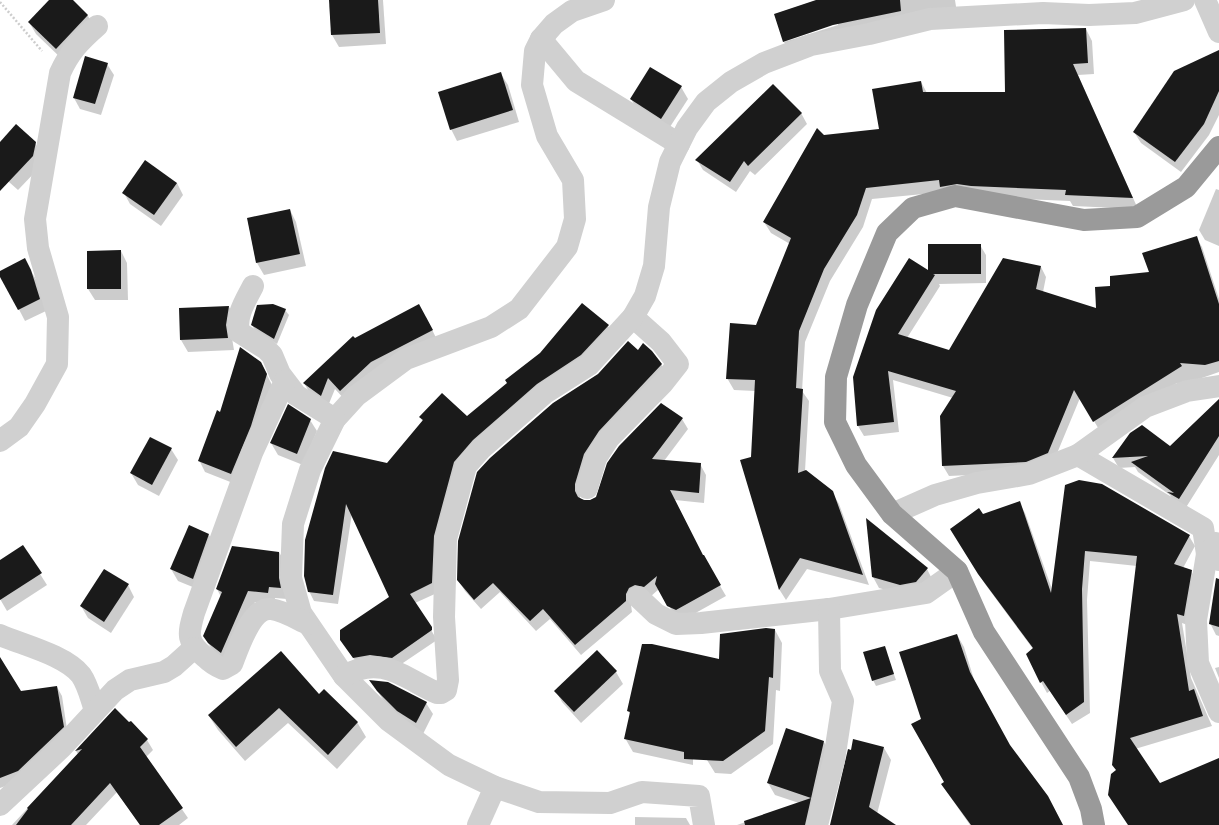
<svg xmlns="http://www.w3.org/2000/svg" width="1219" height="825" font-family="'PT Sans',sans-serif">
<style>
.shadow{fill:#0003}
.building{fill:#1a1a1a}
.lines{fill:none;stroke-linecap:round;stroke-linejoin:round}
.path{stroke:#cdcdcd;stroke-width:2.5;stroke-dasharray:2 2;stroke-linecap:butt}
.minor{stroke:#d0d0d0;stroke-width:22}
.highway{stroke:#9a9a9a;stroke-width:22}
</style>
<rect width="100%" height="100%" fill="#fff"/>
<g class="shadow">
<polygon points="51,0 71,0 88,16 94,27 63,60 36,34 29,22"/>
<polygon points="330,0 383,0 386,44 339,47 332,35"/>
<polygon points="819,0 955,0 957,13 922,17 839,35 789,51 784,42 838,25 838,23 784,40 784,42 775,15"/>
<polygon points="1086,29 1092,41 1094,74 1078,75 1138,209 1073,206 1070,201 978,197 944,192 872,199 863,227 830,281 805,342 802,391 809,401 805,471 832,492 839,504 869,585 807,569 786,600 779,589 752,458 755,391 734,390 727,378 757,326 790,244 771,233 764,222 824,136 880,130 921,82 927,93 1006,93"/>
<polygon points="1219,51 1219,115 1209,135 1181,172 1141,143 1134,132"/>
<polygon points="107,64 114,75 101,115 80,109 74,98"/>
<polygon points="501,74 508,85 519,122 457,141 451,129"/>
<polygon points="681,87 688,99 668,130 638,111 631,99"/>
<polygon points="801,113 807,124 755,175 750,171 736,192 703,170 697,160"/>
<polygon points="0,143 35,143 42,154 39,168 18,190 0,174"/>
<polygon points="177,183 183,195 161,226 130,204 124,193"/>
<polygon points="1216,189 1219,190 1219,246 1205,240 1199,230"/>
<polygon points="290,210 296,222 306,266 264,275 257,263 248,219"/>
<polygon points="1196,237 1202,247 1219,299 1219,372 1179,386 1177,383 1100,431 1080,398 1053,463 1032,472 949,476 943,466 953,398 893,380 899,432 864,436 858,426 854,377 929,272 980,245 986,255 986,283 939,284 940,286 907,338 950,351 1041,267 1046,277 1043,292 1098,310 1112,287 1150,273"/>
<polygon points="121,251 127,263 128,300 95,300 88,289"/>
<polygon points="31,271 38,283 46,311 25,321 0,273"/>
<polygon points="229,307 236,318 232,338 234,350 188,352 181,340 180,309"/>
<polygon points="285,310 289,315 277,344 255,330 252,325"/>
<polygon points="426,317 438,342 347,402 335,389 328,406 311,395 304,383 355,339"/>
<polygon points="608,326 613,335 478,449 437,593 415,603 437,640 397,667 360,667 347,649 390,597 352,513 338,604 314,601 309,591 306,540 388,464 423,422 420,417 467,418"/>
<polygon points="638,351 661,364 667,375 580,495 580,499 591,501 597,497 682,419 688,429 664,461 700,464 706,475 704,503 675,500 703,557 726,596 683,620 675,616 659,589 650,597 631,605 632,612 581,655 550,619 536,631 500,592 481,609 465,591 458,580"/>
<polygon points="261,363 273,387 238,485 205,472 199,460 221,413"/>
<polygon points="1219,401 1219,455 1185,509 1174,503 1170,495 1138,472 1135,467 1119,468 1113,458 1170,447"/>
<polygon points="310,420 317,431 303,465 278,455 271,443"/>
<polygon points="171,449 178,460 159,496 138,485 131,473"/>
<polygon points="1066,486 1189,536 1195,546 1183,568 1191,571 1197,581 1190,626 1182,623 1191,678 1212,726 1135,749 1159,784 1219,759 1219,825 1129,825 1117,771 1137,566 1090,561 1087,600 1090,713 1072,724 1050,691 1047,693 1041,682 1027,654 1033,649 985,584 958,540 983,515 1019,502 1025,513 1053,592"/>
<polygon points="209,535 215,546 200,590 178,581 171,569"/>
<polygon points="23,547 47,585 7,611 0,599 0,561"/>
<polygon points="279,552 286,564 287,599 275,598 274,604 255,602 227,664 211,648 204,636 221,597 217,589"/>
<polygon points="927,569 933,581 907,596 879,588 873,577"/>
<polygon points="1219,580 1219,636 1216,635 1210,623"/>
<polygon points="128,585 134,597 111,633 88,618 81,606"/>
<polygon points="775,630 782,643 780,691 776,690 773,744 731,774 715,773 707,760 693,722 693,765 633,752 625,738 631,715 628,711"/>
<polygon points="957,635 964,647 976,686 1010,747 1049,799 1063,825 970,825 942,785 945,783 922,719"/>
<polygon points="884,647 896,680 876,686 873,680"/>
<polygon points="597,652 616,672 623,684 581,723 562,702 556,691"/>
<polygon points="1219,667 1219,678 1215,668"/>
<polygon points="371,681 426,703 433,714 423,734 405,723 385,703"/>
<polygon points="57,687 62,696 68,736 23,780 0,788 0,688 20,692"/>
<polygon points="319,695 357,722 366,737 337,769 288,723 245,761 218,730 209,716"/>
<polygon points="115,710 129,724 131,722 147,740 153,750 146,757 188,818 179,825 140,825 117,792 86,825 12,825 78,754 76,751"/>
<polygon points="824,742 831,754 814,825 737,825 799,803 775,795 768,783"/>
<polygon points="884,748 891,760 877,814 893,825 831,825"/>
<polygon points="635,817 686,818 690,825 635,825"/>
</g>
<g class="building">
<polygon points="49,0 73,0 88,15 56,49 28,22"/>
<polygon points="329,0 378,0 380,33 331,35"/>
<polygon points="816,0 900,0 901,11 833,25 783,42 774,14"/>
<polygon points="1086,28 1088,63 1073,64 1133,198 1065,195 1066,190 971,186 957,184 940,187 939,180 866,188 857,215 824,269 799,331 796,388 803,389 798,473 806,470 833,491 863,575 800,558 779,590 740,460 751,457 755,380 726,379 730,323 756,325 791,238 763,222 817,128 824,135 879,129 872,89 921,81 923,92 1005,92 1004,30"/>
<polygon points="1219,50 1219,91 1204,124 1175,162 1133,132 1174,71"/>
<polygon points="85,56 108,63 95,104 73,98"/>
<polygon points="650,67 682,86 661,119 630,99"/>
<polygon points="501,72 513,110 450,130 438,92"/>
<polygon points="773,84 802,113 748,166 744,161 730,182 695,160"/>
<polygon points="16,124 36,142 33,156 0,191 0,142"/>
<polygon points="145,160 177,183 154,215 122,193"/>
<polygon points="290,209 300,254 256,263 247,218"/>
<polygon points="1197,236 1219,304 1219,361 1205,365 1180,363 1182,366 1093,422 1074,390 1048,453 1026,462 942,466 940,416 956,391 888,371 894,422 857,426 853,377 876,310 909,258 928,270 928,244 981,244 981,274 933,274 935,275 898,334 949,350 1003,258 1041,266 1036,289 1096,308 1095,287 1110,286 1110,276 1149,272 1142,253"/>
<polygon points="121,250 121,289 87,289 87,251"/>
<polygon points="25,258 31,270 40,299 18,310 0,277 0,271"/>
<polygon points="582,303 609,325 581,355 537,384 473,440 454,462 434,536 432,583 410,594 432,627 432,630 392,658 370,655 353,658 340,640 340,630 389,597 346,504 333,595 308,592 304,576 305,540 325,468 333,451 387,463 423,420 419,417 442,393 467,416 507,383 505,380 540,353"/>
<polygon points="273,304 286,309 274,339 251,325 257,305"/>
<polygon points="419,304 433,330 371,362 340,391 328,378 321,396 303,383 353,336 355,338"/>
<polygon points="229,306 226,325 228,338 180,340 179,308"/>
<polygon points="628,341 638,350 643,343 652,351 662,364 599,431 584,454 575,484 575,491 578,497 584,500 590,500 596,497 607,463 619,446 661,403 683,418 652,459 701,463 699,493 670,490 703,555 704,555 721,585 676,610 667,606 655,584 657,576 644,587 635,585 629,588 626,594 626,601 575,645 543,609 530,621 493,583 474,600 457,580 458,541 477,472 490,458 553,403 598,374"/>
<polygon points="240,347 261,362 267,374 251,426 231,474 198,461 217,410 220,412"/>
<polygon points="1219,399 1219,436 1179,499 1167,492 1174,493 1131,462 1148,456 1112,458 1130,433 1142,425 1170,446"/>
<polygon points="288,404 311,419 297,454 270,443"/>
<polygon points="150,437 172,448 152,485 130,473"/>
<polygon points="1079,480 1102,484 1190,535 1174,564 1192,570 1184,616 1177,614 1189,691 1194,689 1203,716 1130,738 1160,783 1219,758 1219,825 1128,825 1108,795 1111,774 1116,770 1112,765 1137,556 1085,551 1082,589 1084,702 1066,715 1043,681 1040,683 1026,654 1033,648 978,574 950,529 979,508 983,514 1020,501 1051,593 1065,485"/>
<polygon points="866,518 928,568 916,582 900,585 872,577"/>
<polygon points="189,525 209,534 193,579 170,569"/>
<polygon points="23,545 42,573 0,600 0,560"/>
<polygon points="232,546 279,552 279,578 281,588 269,587 268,593 248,591 221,653 208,643 203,636 222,592 216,589"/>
<polygon points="104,569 129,584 104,622 80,606"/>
<polygon points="1216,578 1219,579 1219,627 1209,624"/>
<polygon points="766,628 775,629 773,678 769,677 765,731 723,761 684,759 684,752 624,739 630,712 627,711 642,644 652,644 719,659 720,634"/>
<polygon points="957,634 970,672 1010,745 1048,796 1063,825 971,825 941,784 944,782 911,724 921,719 899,652"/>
<polygon points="885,646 894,674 872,681 863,652"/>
<polygon points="597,650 617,671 574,712 554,691"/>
<polygon points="281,651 319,694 324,689 358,722 328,755 279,708 236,747 208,715"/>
<polygon points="0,657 21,691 57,686 64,727 18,771 0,778"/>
<polygon points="369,680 388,682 427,702 416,723 397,711 377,691"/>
<polygon points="115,708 129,722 131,721 148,739 140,747 183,808 159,825 140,825 110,783 71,825 16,825 28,809 27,808 82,749 75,751"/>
<polygon points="786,728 824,741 805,825 745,825 744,821 811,798 767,783"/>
<polygon points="853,739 884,747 869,807 896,825 830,825 848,749 851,750"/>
</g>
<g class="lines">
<polyline class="path" points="0,2 42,51"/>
<g class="minor">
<polyline points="604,0 572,11 554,24 541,39 535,51 532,85 547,136 573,180 575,219 567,247 519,309 491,327 406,359 356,396 335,419 310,470 293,524 291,578 301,613 344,676 389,721 449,765 495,787 539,802 610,803 642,792 699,796 704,825"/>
<polyline points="1205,0 1219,32"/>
<polyline points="541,39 576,81 679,144"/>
<path d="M 253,286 C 246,300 235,316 239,332 L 266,349 L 272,355 L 280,374 L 296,395 L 335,419"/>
<path d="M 285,381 L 252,453 L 194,613 C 188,634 186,642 205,657 C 210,662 216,666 223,669 L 232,664 C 238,649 251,607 271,609 C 284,611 297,619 308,624"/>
<path d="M 0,441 L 19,427 L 35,404 L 57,364 L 58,317 L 38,248 L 35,219 L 60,73 C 70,51 80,41 97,26"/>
<polyline points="1078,455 1203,528 1207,554 1219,560"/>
<polyline points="587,488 596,458 609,438 663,383 678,364 661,342 633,317"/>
<polyline points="892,514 935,495 977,483 1029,474 1078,455 1145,407 1187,391 1219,386"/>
<polyline points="1216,543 1207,554 1196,620 1198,663 1219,712"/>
<polyline points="638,597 656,614 676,624 701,623 829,609 926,593 957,571"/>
<path d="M 0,635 C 23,645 65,655 81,675 C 88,685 91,699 95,710"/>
<path d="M 344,676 C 381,654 404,678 437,693 L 441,693 L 446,690 L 448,680 L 444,617 L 446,539 L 466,466 L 481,449 L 545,393 L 589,365 L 633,317 L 645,296 L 654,266 L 659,207 L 670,162 L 687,128 L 706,102 L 731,82 L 764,63 L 811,45 L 869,34 L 930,19 L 1043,13 L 1089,15 L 1135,13 L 1184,0"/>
<polyline points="0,805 61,748 115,690 130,680 164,672 174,666 194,648"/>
<polyline points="478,825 495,787"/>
<polyline points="817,825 834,760 843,701 830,671 829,609"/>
</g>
<polyline class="highway" points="1094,825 1091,809 1079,777 984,632 957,571 892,514 856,465 835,422 836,377 857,305 887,233 913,208 955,196 1084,220 1137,217 1186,187 1219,147"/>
</g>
</svg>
